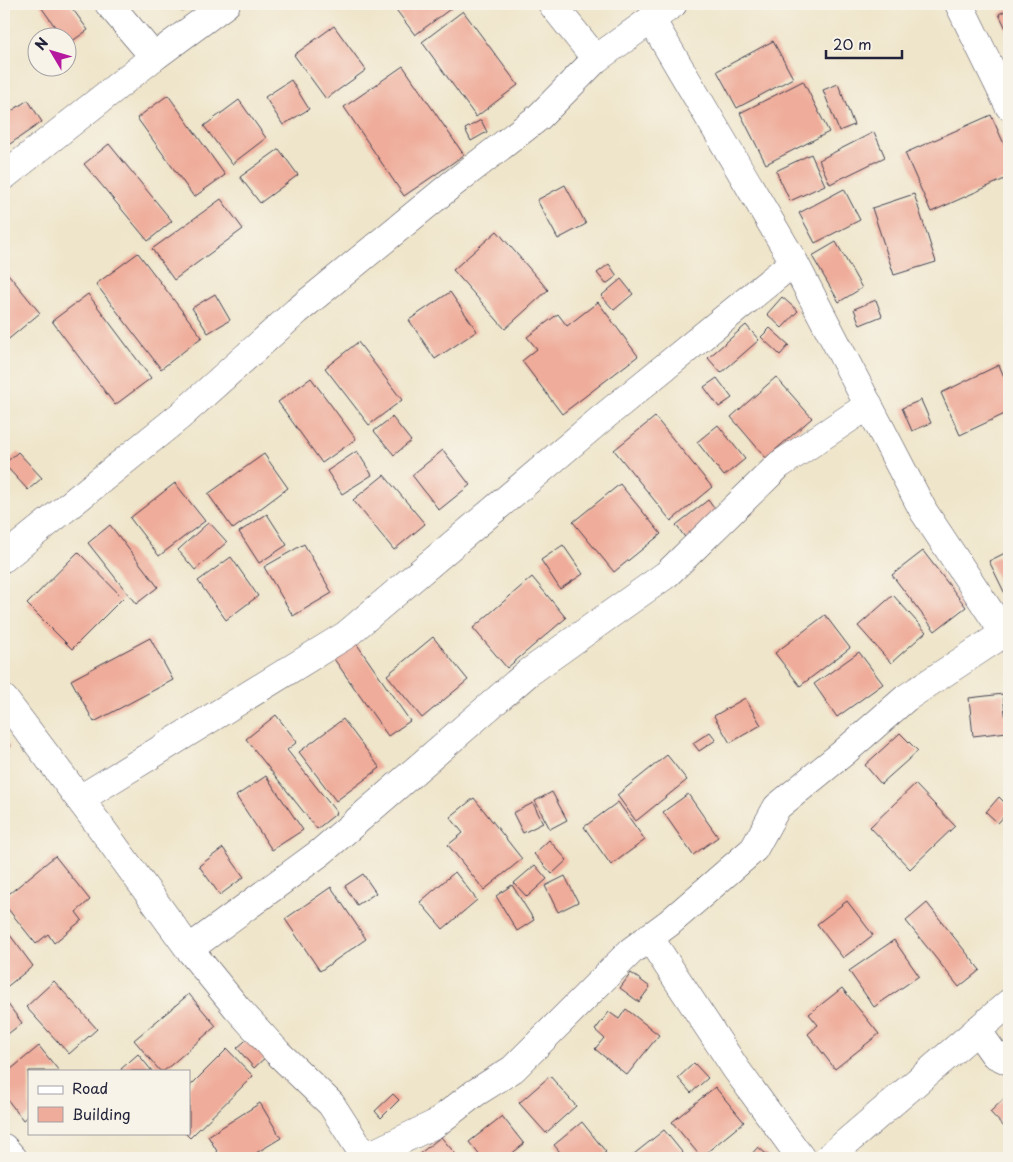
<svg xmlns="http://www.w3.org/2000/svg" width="1013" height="1162" font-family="'Playpen Sans',sans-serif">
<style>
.building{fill:#efac9a}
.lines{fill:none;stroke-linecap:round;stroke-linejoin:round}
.minor-casing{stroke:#413f50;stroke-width:29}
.minor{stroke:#fff;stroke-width:28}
</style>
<rect width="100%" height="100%" fill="#f7f3e8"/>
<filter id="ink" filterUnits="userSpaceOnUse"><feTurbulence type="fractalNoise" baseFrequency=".02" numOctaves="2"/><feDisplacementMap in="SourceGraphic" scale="10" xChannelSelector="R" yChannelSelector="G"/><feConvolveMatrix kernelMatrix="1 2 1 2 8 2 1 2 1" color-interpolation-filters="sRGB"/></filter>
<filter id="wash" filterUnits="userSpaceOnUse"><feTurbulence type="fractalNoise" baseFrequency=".0096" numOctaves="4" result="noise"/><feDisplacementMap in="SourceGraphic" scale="20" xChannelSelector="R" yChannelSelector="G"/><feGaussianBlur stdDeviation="1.12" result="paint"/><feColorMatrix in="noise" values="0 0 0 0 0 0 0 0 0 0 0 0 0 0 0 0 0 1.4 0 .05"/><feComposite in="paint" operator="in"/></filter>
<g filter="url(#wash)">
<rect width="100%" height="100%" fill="#efe5ca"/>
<g id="blocks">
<g class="building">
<polygon points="39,4 69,4 88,30 68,44 68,38 63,38"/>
<polygon points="177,4 191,4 182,11"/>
<polygon points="398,4 457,4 415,35 394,7"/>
<polygon points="1009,9 1009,35 999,14"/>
<polygon points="463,11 518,85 476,117 422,42"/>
<polygon points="334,26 366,70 326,99 294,55"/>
<polygon points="773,41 793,78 737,108 717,71"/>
<polygon points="403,66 464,155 404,196 344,107"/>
<polygon points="291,80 309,109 283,125 265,97"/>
<polygon points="803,81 829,132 766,164 740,113"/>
<polygon points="838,84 854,125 839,131 823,90"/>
<polygon points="168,95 225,175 194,197 137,118"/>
<polygon points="28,100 42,122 7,146 4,142 4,116"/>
<polygon points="239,100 266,138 232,164 204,126"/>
<polygon points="991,115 1009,155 1009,177 931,212 905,153"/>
<polygon points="481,120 487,132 471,141 465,129"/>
<polygon points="874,132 885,157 830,184 819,160"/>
<polygon points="109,144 172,221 148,241 84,164"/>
<polygon points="279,149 298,175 260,203 240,177"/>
<polygon points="811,154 825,185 790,201 776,171"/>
<polygon points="565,185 586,224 558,239 537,200"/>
<polygon points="844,189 860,220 815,243 799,213"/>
<polygon points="914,194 936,262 894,275 872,208"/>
<polygon points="221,199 243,229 174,280 152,249"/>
<polygon points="497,231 548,290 505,329 453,270"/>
<polygon points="836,242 862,288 839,302 812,256"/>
<polygon points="138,253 202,337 161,369 96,284"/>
<polygon points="609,264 617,276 606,284 597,273"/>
<polygon points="4,269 40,313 4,343"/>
<polygon points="621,279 633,294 614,310 601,296"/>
<polygon points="450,292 477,331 435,359 409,320"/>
<polygon points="88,294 151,378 115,405 52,321"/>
<polygon points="215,294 230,320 208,333 192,308"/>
<polygon points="782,297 798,311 782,328 767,314"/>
<polygon points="876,300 882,316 860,325 854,309"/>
<polygon points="598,302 638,356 562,414 522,361 537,349 527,337 558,314 567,326"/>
<polygon points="746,325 759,340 721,373 708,358"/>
<polygon points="770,328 789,345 780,355 761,337"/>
<polygon points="358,342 402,400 369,425 325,368"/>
<polygon points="999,365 1009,388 1009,412 960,435 941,393"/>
<polygon points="776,377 812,418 766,458 731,417"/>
<polygon points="311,378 356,439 322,463 278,402"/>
<polygon points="717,378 732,398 719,407 704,387"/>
<polygon points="921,400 931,423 912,431 902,408"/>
<polygon points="392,417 411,441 394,455 374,431"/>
<polygon points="655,417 712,487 671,521 614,450"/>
<polygon points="718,425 745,459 724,476 697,442"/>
<polygon points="443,450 470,485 439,510 412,475"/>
<polygon points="357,451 372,475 342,494 327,471"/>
<polygon points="18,452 42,478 28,490 4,464"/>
<polygon points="264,454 288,488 233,529 208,494"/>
<polygon points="384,475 425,524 394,550 353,500"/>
<polygon points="175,483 205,521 159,556 130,518"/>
<polygon points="620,484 661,534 614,572 573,522"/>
<polygon points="708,500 719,515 687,540 676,525"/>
<polygon points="267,514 287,545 259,563 239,532"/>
<polygon points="209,522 227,542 195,570 178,550"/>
<polygon points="110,525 158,587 136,604 88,543"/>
<polygon points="304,544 332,593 293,616 264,567"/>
<polygon points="563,545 583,574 560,589 541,560"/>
<polygon points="923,551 966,607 935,631 892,575"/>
<polygon points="1009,551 1009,600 1008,600 989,561"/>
<polygon points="78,552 123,598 72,649 27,604"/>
<polygon points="231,557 258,596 226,620 198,581"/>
<polygon points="532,577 566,618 507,668 473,628"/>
<polygon points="893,595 926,632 891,663 858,626"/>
<polygon points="825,615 850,648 800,686 775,653"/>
<polygon points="433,637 468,680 422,718 387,675"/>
<polygon points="150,638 173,680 94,722 71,680"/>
<polygon points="356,643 410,721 388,736 334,659"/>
<polygon points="859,652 883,684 837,717 814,684"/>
<polygon points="1003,694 1007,732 973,736 969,698"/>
<polygon points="745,698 761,725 730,743 714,716"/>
<polygon points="276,715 297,742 287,750 337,813 317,829 246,739"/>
<polygon points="343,719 380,768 336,801 299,752"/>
<polygon points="710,732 716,740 699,751 693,743"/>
<polygon points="900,733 918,751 881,784 865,765"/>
<polygon points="4,740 10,746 4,752"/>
<polygon points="667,755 687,780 636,821 617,795"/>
<polygon points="266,776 303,830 272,850 236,796"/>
<polygon points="915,784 955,826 910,869 870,827"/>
<polygon points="552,792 567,820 550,829 535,801"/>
<polygon points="688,794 718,837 693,855 663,812"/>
<polygon points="999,797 1009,807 1009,811 998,823 986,812"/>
<polygon points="474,798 522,859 484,890 448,845 463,833 450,817"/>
<polygon points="618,802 645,840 611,865 584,827"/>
<polygon points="533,803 543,823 523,833 513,813"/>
<polygon points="549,840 567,860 552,874 534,854"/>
<polygon points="223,848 244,877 220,895 199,866"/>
<polygon points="55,856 90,900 76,912 82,920 54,943 48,934 36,944 4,904 4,898"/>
<polygon points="535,865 547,879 527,897 514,883"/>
<polygon points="455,872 477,900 443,929 420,902"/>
<polygon points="363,874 376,893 357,905 345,886"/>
<polygon points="565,876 578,902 558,912 545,886"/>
<polygon points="512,885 534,920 517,931 496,896"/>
<polygon points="331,887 366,939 320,971 285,919"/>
<polygon points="847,901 873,935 843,958 817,924"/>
<polygon points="927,903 980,970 959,987 906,921"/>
<polygon points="4,927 33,966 4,989"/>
<polygon points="894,940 919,976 874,1007 849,971"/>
<polygon points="631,973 650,987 639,1002 620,988"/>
<polygon points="54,981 97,1029 69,1054 26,1007"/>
<polygon points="842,988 879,1034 835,1069 808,1034 818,1025 809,1014"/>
<polygon points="189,994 216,1026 164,1071 160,1071 134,1040"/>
<polygon points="4,999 22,1023 4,1037"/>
<polygon points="626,1009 659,1035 627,1075 595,1049 604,1038 595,1030 609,1012 619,1019"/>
<polygon points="252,1035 269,1054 254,1068 237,1048"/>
<polygon points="39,1046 59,1071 29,1071 29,1115 23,1120 4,1095 4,1075"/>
<polygon points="227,1049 253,1076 190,1138 185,1133 189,1133 189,1087"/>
<polygon points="138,1054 152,1071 122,1071 121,1069"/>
<polygon points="694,1063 708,1078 691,1093 678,1078"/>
<polygon points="550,1076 576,1106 546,1133 519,1103"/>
<polygon points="715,1087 744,1122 701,1157 672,1122"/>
<polygon points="393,1094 399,1100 381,1118 375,1111"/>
<polygon points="1009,1094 1009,1132 990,1112"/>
<polygon points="260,1103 281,1138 248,1158 221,1158 208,1136"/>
<polygon points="502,1116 524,1144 506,1158 482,1158 469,1142"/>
<polygon points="582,1122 606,1152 597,1158 565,1158 554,1145"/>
<polygon points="664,1130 687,1158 629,1158"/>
<polygon points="441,1137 459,1158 414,1158"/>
<polygon points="758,1147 771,1158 748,1158"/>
</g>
</g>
</g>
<g filter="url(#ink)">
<use href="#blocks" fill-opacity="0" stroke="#413f50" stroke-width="1"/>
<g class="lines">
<defs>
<g id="minor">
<polyline points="109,4 154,57"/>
<polyline points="552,4 596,59"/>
<polyline points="959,4 1009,106"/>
<polyline points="651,19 794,262 924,512 1004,633"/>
<polyline points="4,176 154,57 226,4"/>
<polyline points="4,558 180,416 297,311 451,185 539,117 596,59 673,4"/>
<polyline points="4,699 99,825 189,949 237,1008 278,1053 331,1104 365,1157"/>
<polyline points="80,799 346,635 601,419 794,262"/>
<polyline points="649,937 736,1069 801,1158"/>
<polyline points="189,949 321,852 528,673 667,574 779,465 869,405"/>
<polyline points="977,1030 994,1054 1009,1061"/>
<polyline points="4,1148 13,1158"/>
<polyline points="364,1158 435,1124 475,1093 513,1069 631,951 669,923 754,849 777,807 842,754 906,698 1009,630"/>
<polyline points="828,1158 1009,1003"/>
</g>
</defs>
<use href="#minor" class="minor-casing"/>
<use href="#minor" class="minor"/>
</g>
</g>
<rect width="1013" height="1162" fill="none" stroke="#f7f3e8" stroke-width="20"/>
<rect x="28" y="1070" width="162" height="65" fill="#f7f3e8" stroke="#a29fa3"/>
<rect x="38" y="1086" width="25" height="8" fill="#ffffff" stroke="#a29fa3"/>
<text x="72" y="1094" font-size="15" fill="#22223b">Road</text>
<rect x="38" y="1107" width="25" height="15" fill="#efac9a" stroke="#a29fa3"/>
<text x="72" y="1120" font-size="15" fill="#22223b">Building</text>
<g transform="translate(52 52) rotate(308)"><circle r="24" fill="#f7f3e8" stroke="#a29fa3"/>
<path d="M0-4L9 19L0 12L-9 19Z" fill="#b5179e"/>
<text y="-8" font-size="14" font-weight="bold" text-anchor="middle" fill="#22223b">N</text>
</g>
<path d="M826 50v8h76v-8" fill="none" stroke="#22223b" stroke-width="2.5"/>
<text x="833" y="50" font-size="15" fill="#22223b" stroke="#f7f3e8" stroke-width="4" paint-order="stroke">20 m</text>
</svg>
